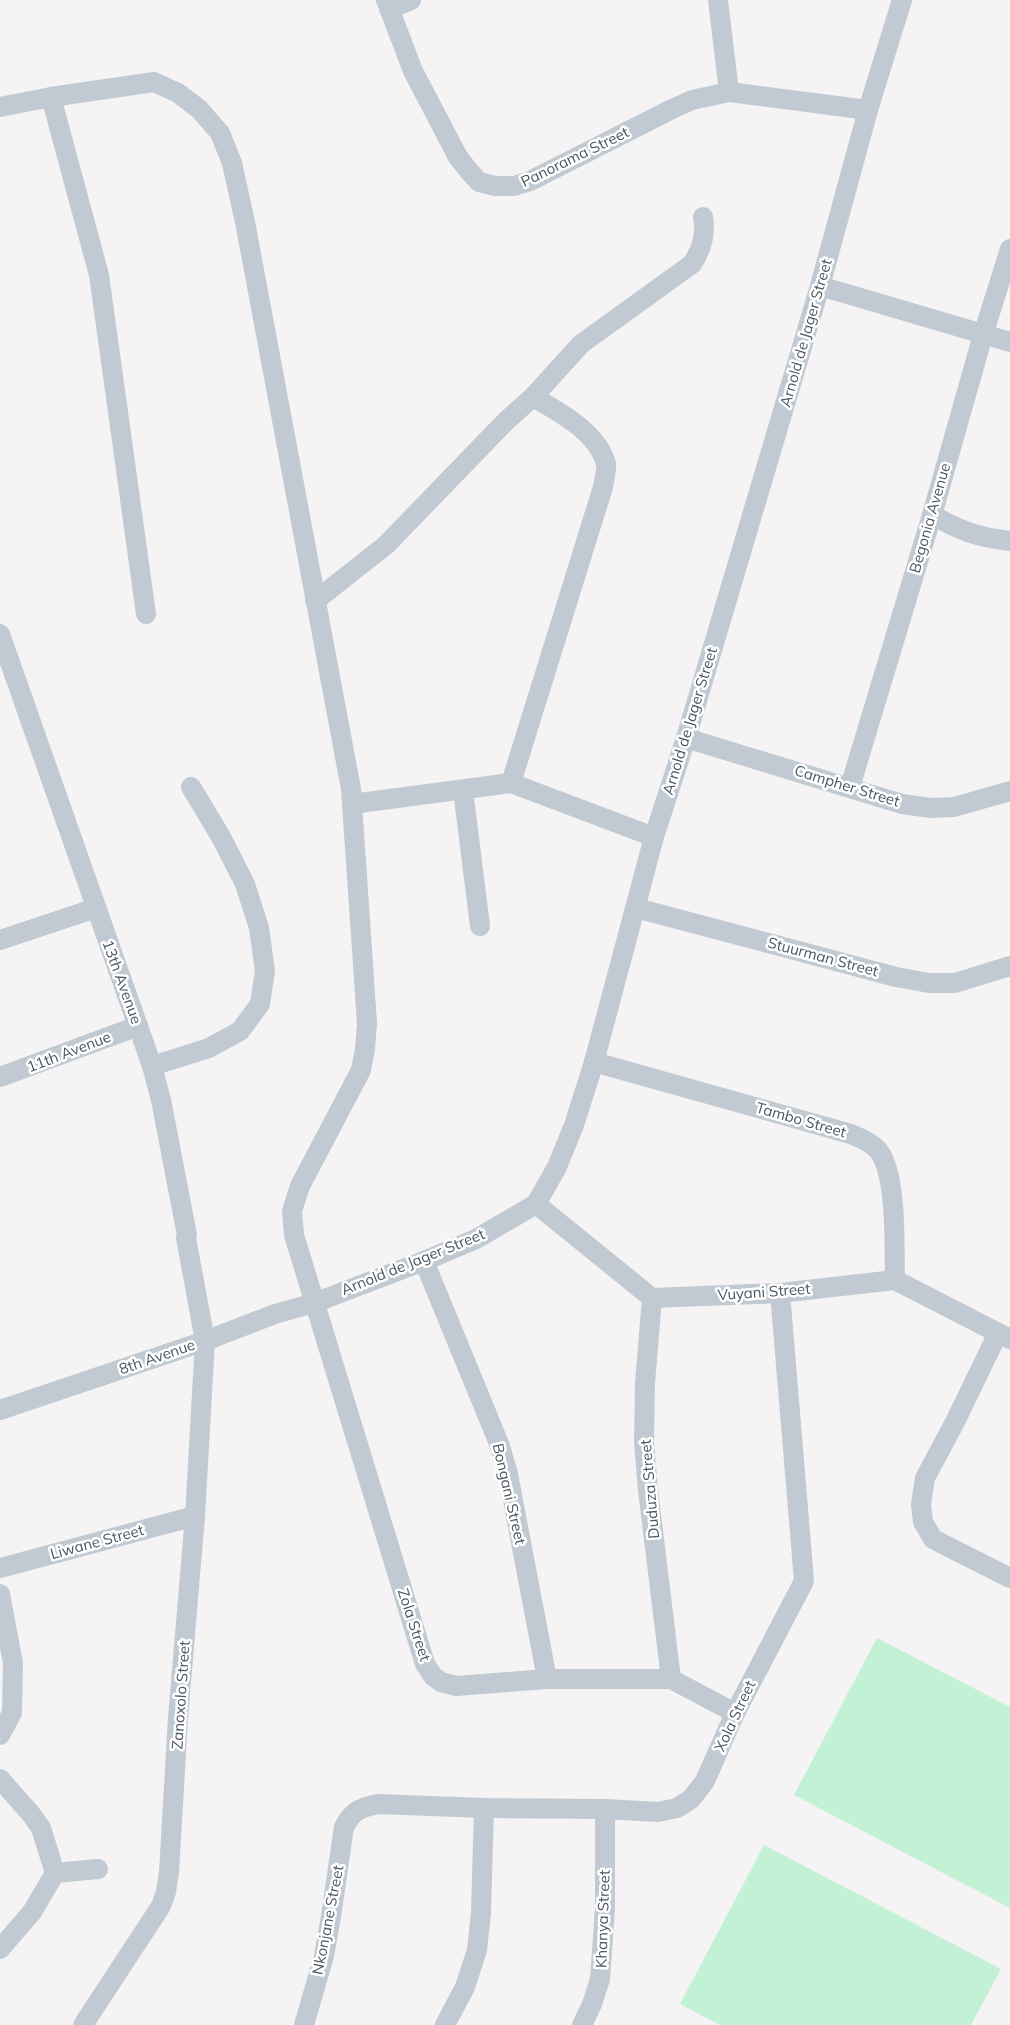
<svg xmlns="http://www.w3.org/2000/svg" width="1010" height="2025" font-family="Mulish,sans-serif">
<style>
.green{fill:#c3f1d5}
.lines{fill:none;stroke-linecap:round;stroke-linejoin:round}
.minor{stroke:#c1cad2;stroke-width:20}
.labels{text-anchor:middle;stroke-width:5;stroke-linejoin:round;paint-order:stroke}
.street-label{font-size:15px;fill:#4a5661;stroke:#fff}
</style>
<rect width="100%" height="100%" fill="#f5f3f3"/>
<g class="green">
<polygon points="877,1638 1010,1707 1010,1908 794,1795"/>
<polygon points="764,1845 1001,1969 971,2025 720,2025 680,2004"/>
</g>
<g class="lines">
<g class="minor">
<polyline points="386,0 413,71 458,157 469,171 479,182 495,186 514,186 530,181 672,109 692,100 729,92 868,110"/>
<polyline points="718,0 729,92"/>
<polyline points="389,9 411,0"/>
<polyline points="51,97 99,275 146,614"/>
<polyline points="0,107 51,97 154,82 178,93 199,109 220,133 232,163 245,222 351,789 367,1023 365,1049 361,1070 300,1186 292,1211 294,1235 425,1664 433,1676 441,1682 456,1686 547,1679 671,1679 735,1713"/>
<polyline points="820,286 1010,342"/>
<path d="M 533,397 L 581,344 L 692,264 C 702,249 706,235 703,217"/>
<path d="M 932,515 C 961,531 976,537 1010,541"/>
<path d="M 315,601 L 386,545 L 506,421 L 533,397 C 559,412 598,432 606,464 C 607,470 604,480 603,487 L 511,783"/>
<polyline points="0,634 152,1066 161,1100 187,1235 186,1238 205,1341 195,1516 178,1718 169,1872 166,1892 161,1906 83,2025"/>
<polyline points="686,738 902,804 931,808 954,807 1010,791"/>
<polyline points="850,787 932,515 983,335 1010,249"/>
<polyline points="463,790 480,926"/>
<polyline points="352,804 511,783 654,837"/>
<polyline points="636,908 896,977 929,983 955,983 1010,966"/>
<polyline points="0,940 96,908"/>
<path d="M 594,1062 L 851,1134 C 862,1139 876,1144 882,1156 C 897,1186 894,1246 895,1280"/>
<polyline points="152,1066 209,1048 240,1031 260,1004 265,971 259,928 245,884 221,837 191,787"/>
<polyline points="0,1077 138,1026"/>
<polyline points="536,1204 652,1298 780,1293 895,1280 1010,1339"/>
<polyline points="424,1261 500,1446 508,1474 547,1679"/>
<polyline points="652,1298 645,1383 644,1442 648,1490 671,1679"/>
<polyline points="998,1333 955,1422 925,1478 921,1504 923,1522 933,1539 1010,1578"/>
<polyline points="0,1410 205,1341 275,1314 314,1303 424,1261 476,1239 536,1204 557,1167 574,1125 594,1062 654,837 686,738 820,286 868,110 902,0"/>
<polyline points="0,1568 195,1516"/>
<polyline points="0,1594 13,1663 12,1713 0,1735"/>
<polyline points="0,1779 31,1814 41,1828 55,1873 32,1912 0,1949"/>
<polyline points="55,1873 98,1869"/>
<path d="M 304,2025 L 324,1956 L 331,1916 L 344,1827 C 353,1810 360,1808 378,1804 L 484,1808 L 605,1809 L 658,1812 L 677,1808 L 691,1799 L 705,1781 L 735,1713 L 804,1581 L 780,1293"/>
<polyline points="445,2025 465,1987 477,1950 481,1913 484,1808"/>
<polyline points="582,2025 592,2004 600,1979 605,1908 605,1809"/>
</g>
</g>
<g class="labels">
<g class="street-label">
<text transform="translate(575 157) rotate(-26)" y="5">Panorama Street</text>
<text transform="translate(806 333) rotate(-74)" y="5">Arnold de Jager Street</text>
<text transform="translate(930 518) rotate(-74)" y="5">Begonia Avenue</text>
<text transform="translate(690 721) rotate(-73)" y="5">Arnold de Jager Street</text>
<text transform="translate(847 786) rotate(17)" y="5">Campher Street</text>
<text transform="translate(823 957) rotate(15)" y="5">Stuurman Street</text>
<text transform="translate(122 982) rotate(70)" y="5">13th Avenue</text>
<text transform="translate(69 1052) rotate(-21)" y="5">11th Avenue</text>
<text transform="translate(801 1120) rotate(16)" y="5">Tambo Street</text>
<text transform="translate(413 1262) rotate(-22)" y="5">Arnold de Jager Street</text>
<text transform="translate(764 1292) rotate(-4)" y="5">Vuyani Street</text>
<text transform="translate(157 1357) rotate(-19)" y="5">8th Avenue</text>
<text transform="translate(650 1489) rotate(-95)" y="5">Duduza Street</text>
<text transform="translate(509 1494) rotate(77)" y="5">Bongani Street</text>
<text transform="translate(97 1542) rotate(-15)" y="5">Liwane Street</text>
<text transform="translate(414 1625) rotate(72)" y="5">Zola Street</text>
<text transform="translate(181 1695) rotate(-86)" y="5">Zanoxolo Street</text>
<text transform="translate(735 1716) rotate(-65)" y="5">Xola Street</text>
<text transform="translate(603 1919) rotate(-88)" y="5">Khanya Street</text>
<text transform="translate(328 1920) rotate(-79)" y="5">Nkonjane Street</text>
</g>
</g>
</svg>
